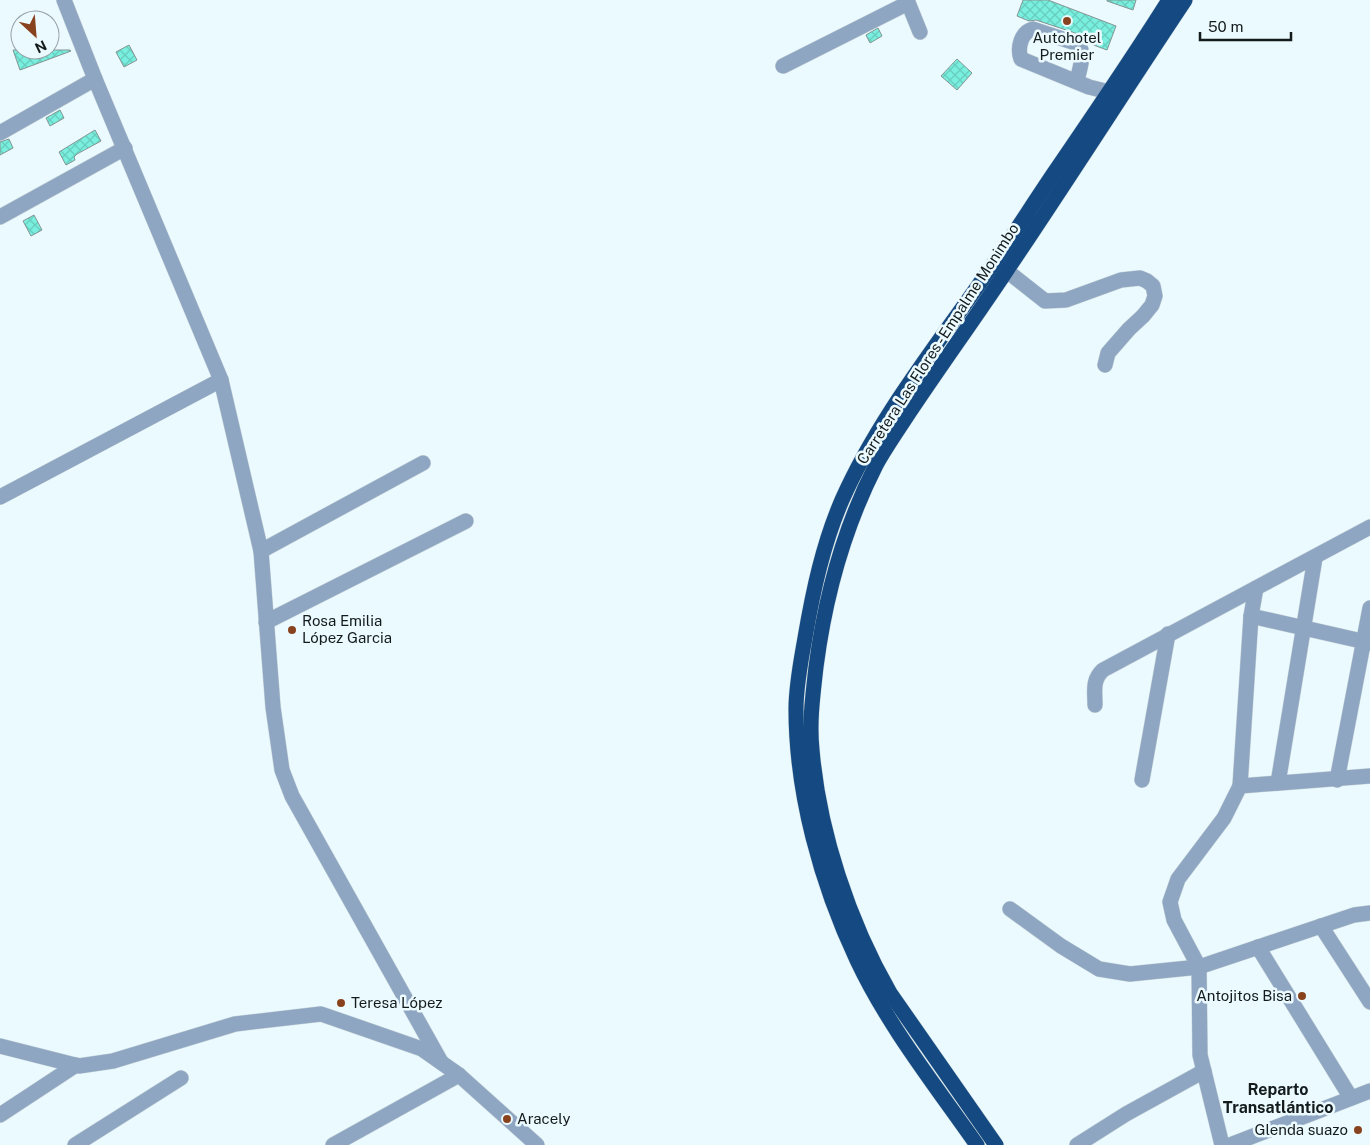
<svg xmlns="http://www.w3.org/2000/svg" width="1370" height="1145" font-family="'Public Sans',sans-serif">
<style>
.building{fill:url(#building-cross-hatch);stroke:#839592}
.lines{fill:none;stroke-linecap:round;stroke-linejoin:round}
.minor-casing{stroke:#c9d6da;stroke-width:16}
.highway-casing{stroke:#c9d6da;stroke-width:16}
.minor{stroke:#8fa6c2;stroke-width:15}
.highway{stroke:#144981;stroke-width:15}
.poi-dot{fill:#89421e;stroke:#ebfafe;stroke-width:2}
.labels{text-anchor:middle;stroke-width:5;stroke-linejoin:round;paint-order:stroke}
.poi-label{font-size:15px;fill:#141b1d;stroke:#ebfafe;text-anchor:start}
.street-label{font-size:15px;fill:#141b1d;stroke:#ebfafe}
.neighbourhood-label{font-size:16px;font-weight:bold;fill:#141b1d;stroke:#ebfafe}
</style>
<defs>
<pattern id="building-cross-hatch" width="8" height="8" patternUnits="userSpaceOnUse" patternTransform="scale(1.25)"><rect width="8" height="8" fill="#79efdf"/><path d="M0 0l8 8M0 8l8-8" fill="none" stroke="#68ccbf"/></pattern>
</defs>
<rect width="100%" height="100%" fill="#ebfafe"/>
<g class="building">
<polygon points="1023,0 1048,0 1116,26 1107,50 1088,43 1081,35 1036,20 1029,21 1017,16"/>
<polygon points="1107,0 1136,0 1133,10 1107,1"/>
<polygon points="878,28 882,36 870,43 866,35"/>
<polygon points="129,45 137,60 124,67 116,52"/>
<polygon points="13,50 70,50 71,51 20,70"/>
<polygon points="957,59 972,73 957,90 941,76"/>
<polygon points="60,110 64,118 50,126 46,118"/>
<polygon points="95,130 101,141 77,154 74,157 75,160 66,165 59,152"/>
<polygon points="9,139 13,148 0,155 0,142"/>
<polygon points="34,215 42,230 31,236 23,221"/>
</g>
<g class="lines">
<defs>
<g id="minor">
<polyline points="64,0 95,79 221,380 261,551 273,707 282,770 292,796 441,1062"/>
<polyline points="907,0 920,32"/>
<polyline points="783,66 908,3"/>
<path d="M 1077,81 C 1079,70 1086,54 1078,44 L 1033,29 C 1021,32 1017,48 1021,59 L 1089,87 L 1109,92"/>
<polyline points="0,133 95,79"/>
<polyline points="0,217 125,148"/>
<polyline points="1007,271 1045,301 1066,300 1121,280 1140,278 1147,281 1153,286 1155,296 1152,305 1143,316 1129,329 1108,353 1105,365"/>
<polyline points="0,497 221,380"/>
<polyline points="261,551 423,463"/>
<polyline points="1251,616 1370,643"/>
<polyline points="266,622 466,521"/>
<path d="M 1095,705 C 1095,691 1092,680 1103,670 L 1256,588"/>
<polyline points="1142,780 1168,634"/>
<polyline points="1337,780 1370,608"/>
<polyline points="1278,783 1315,558"/>
<polyline points="1240,786 1251,616 1256,588 1370,527"/>
<polyline points="1010,909 1061,946 1099,969 1130,974 1199,967 1354,915 1370,913"/>
<polyline points="1321,926 1370,1002"/>
<polyline points="1258,947 1351,1098"/>
<polyline points="0,1046 79,1066 113,1061 235,1024 321,1014 422,1049 459,1075 537,1145"/>
<polyline points="0,1115 76,1065"/>
<polyline points="75,1145 181,1078"/>
<polyline points="333,1145 459,1075"/>
<polyline points="1077,1145 1126,1114 1204,1071"/>
<polyline points="1222,1145 1200,1055 1199,967 1174,920 1170,902 1178,879 1224,818 1240,786 1370,776"/>
<polyline points="1230,1145 1370,1091"/>
</g>
<g id="highway">
<path d="M 977,1145 C 935,1085 888,1026 857,960 C 821,884 796,793 796,709 C 796,685 801,661 805,638 C 813,591 823,544 842,500 C 878,419 935,348 985,276 C 1009,242 1031,207 1054,173 C 1093,116 1132,59 1169,0"/>
<path d="M 996,1145 L 890,993 C 849,922 819,832 812,750 C 809,722 813,694 816,667 C 825,597 844,528 876,465 C 886,447 898,430 909,413 C 941,365 975,318 1007,270 C 1067,181 1125,90 1185,0"/>
</g>
</defs>
<use href="#minor" class="minor-casing"/>
<use href="#highway" class="highway-casing"/>
<use href="#minor" class="minor"/>
<use href="#highway" class="highway"/>
</g>
<g class="poi-dot">
<circle cx="1067" cy="21" r="5"/>
<circle cx="292" cy="630" r="5"/>
<circle cx="1302" cy="996" r="5"/>
<circle cx="341" cy="1003" r="5"/>
<circle cx="507" cy="1119" r="5"/>
<circle cx="1358" cy="1130" r="5"/>
</g>
<g class="labels">
<g class="poi-label">
<text x="1067" y="43" text-anchor="middle">Autohotel<tspan x="1067" dy="17">Premier</tspan></text>
<text x="302" y="626">Rosa Emilia<tspan x="302" dy="17">López Garcia</tspan></text>
<text x="1292" y="1001" text-anchor="end">Antojitos Bisa</text>
<text x="351" y="1008">Teresa López</text>
<text x="517" y="1124">Aracely</text>
<text x="1348" y="1135" text-anchor="end">Glenda suazo</text>
</g>
<g class="street-label">
<text transform="translate(938 344) rotate(-57)" y="5">Carretera Las Flores - Empalme Monimbo</text>
</g>
<g class="neighbourhood-label">
<text x="1278" y="1095">Reparto<tspan x="1278" dy="18">Transatlántico</tspan></text>
</g>
</g>
<g transform="translate(35 35) rotate(154)"><circle r="24" fill="#ebfafe" stroke="#95a1a4"/>
<path d="M0-4L9 19L0 12L-9 19Z" fill="#89421e"/>
<text y="-8" font-size="14" font-weight="bold" text-anchor="middle" fill="#141b1d">N</text>
</g>
<path d="M1200 32v8h91v-8" fill="none" stroke="#141b1d" stroke-width="2.5"/>
<text x="1208" y="32" font-size="15" fill="#141b1d" stroke="#ebfafe" stroke-width="4" paint-order="stroke">50 m</text>
</svg>
